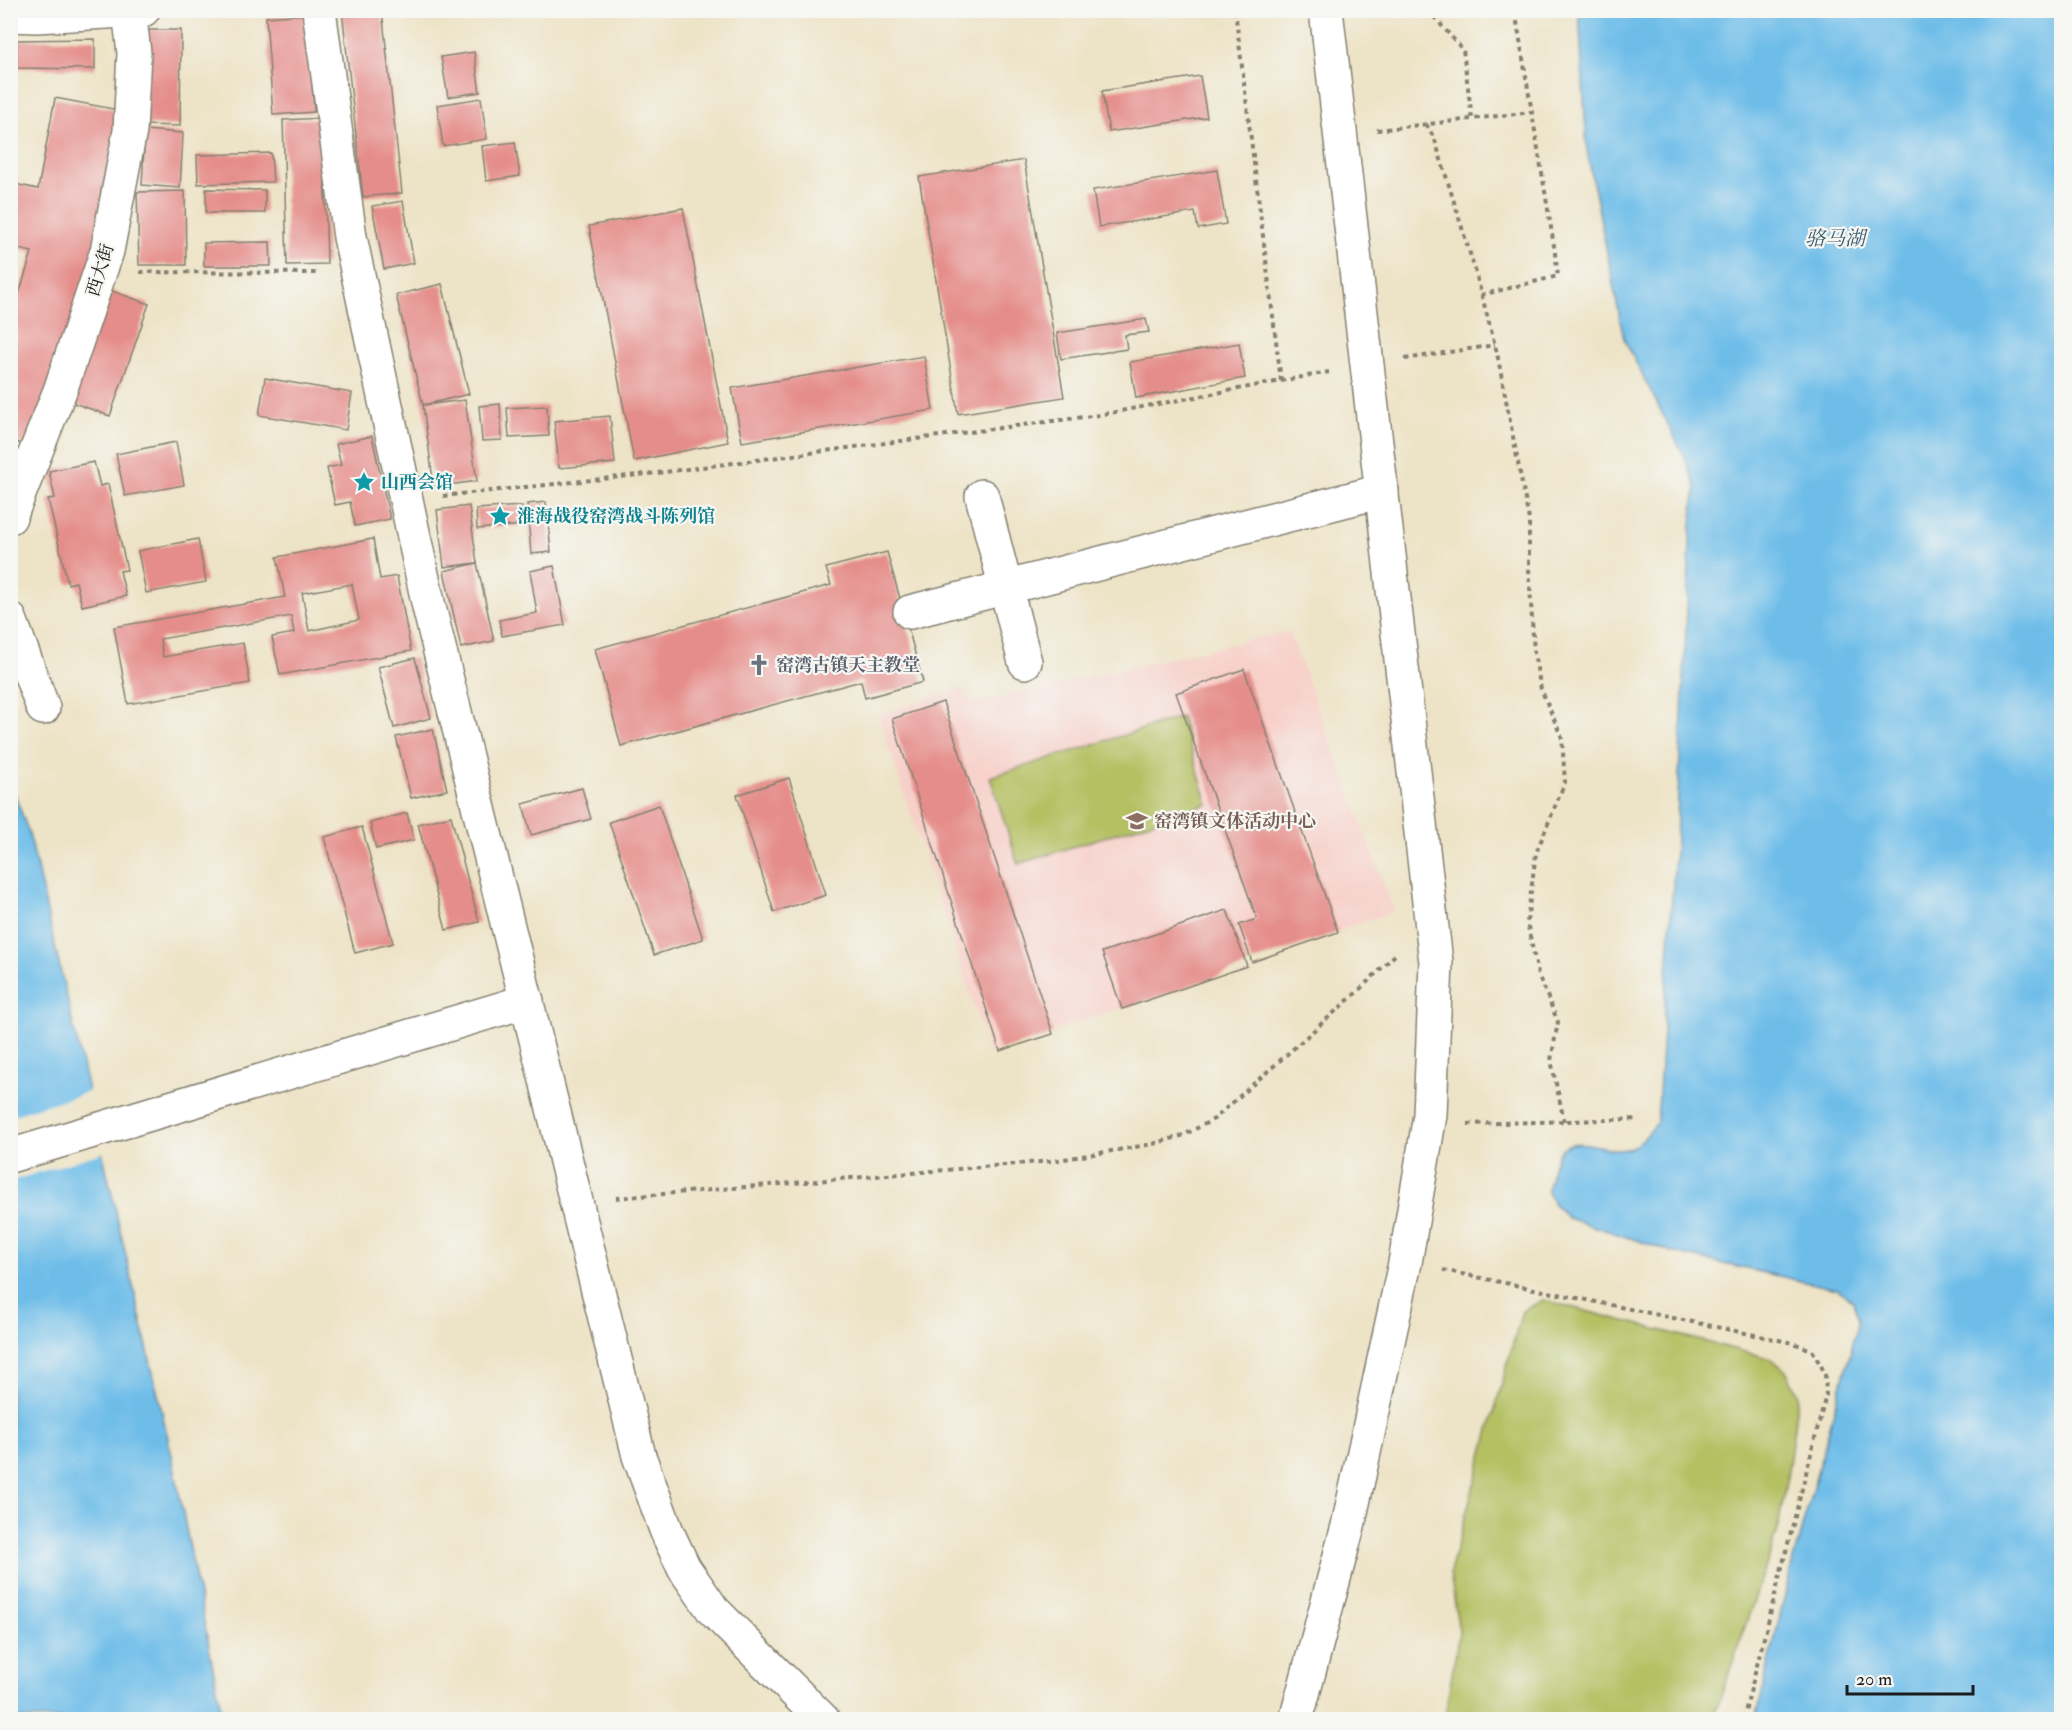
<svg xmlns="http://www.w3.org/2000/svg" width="2072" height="1730" font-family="'IM FELL Double Pica','Noto Serif SC',serif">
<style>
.built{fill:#f7d0c9}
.green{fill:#b4c062;stroke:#686e3f;stroke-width:1.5}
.water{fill:#6ebde9;stroke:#456c82;stroke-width:1.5}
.pier{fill:#ede3c6}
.building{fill:#e58d8a;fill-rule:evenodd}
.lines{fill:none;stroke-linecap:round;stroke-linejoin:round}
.minor-casing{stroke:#848071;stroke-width:36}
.path{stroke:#848071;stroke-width:4;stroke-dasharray:4.5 4.5;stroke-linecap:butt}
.minor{stroke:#fff;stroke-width:33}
.labels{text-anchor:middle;stroke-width:4.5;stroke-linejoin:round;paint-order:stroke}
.street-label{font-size:18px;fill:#1c1c1c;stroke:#f6f6f2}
.culture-label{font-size:18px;font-weight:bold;fill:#0d838f;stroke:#f6f6f2;text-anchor:start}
.worship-label{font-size:18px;font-weight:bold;fill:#5b616d;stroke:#f6f6f2;text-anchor:start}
.education-label{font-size:18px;font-weight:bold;fill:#785e54;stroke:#f6f6f2;text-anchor:start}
.water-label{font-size:20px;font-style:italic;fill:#3d5c6e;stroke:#f6f6f2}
</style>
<rect width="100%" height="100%" fill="#f6f6f2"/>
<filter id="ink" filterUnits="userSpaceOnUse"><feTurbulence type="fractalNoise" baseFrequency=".0167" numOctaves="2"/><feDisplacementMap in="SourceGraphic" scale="12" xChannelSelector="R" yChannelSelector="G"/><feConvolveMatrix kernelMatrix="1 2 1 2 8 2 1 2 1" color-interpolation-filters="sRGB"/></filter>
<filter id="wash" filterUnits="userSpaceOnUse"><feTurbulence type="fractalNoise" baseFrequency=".008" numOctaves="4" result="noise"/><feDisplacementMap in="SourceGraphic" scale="24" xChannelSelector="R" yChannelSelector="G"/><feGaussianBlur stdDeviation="1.35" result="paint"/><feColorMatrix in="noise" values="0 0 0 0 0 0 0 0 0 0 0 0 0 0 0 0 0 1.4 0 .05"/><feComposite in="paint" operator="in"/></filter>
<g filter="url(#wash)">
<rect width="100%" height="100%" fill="#ede3c6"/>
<polygon class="built" points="1289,631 1394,911 990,1054 878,715 964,688 972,704"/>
<g class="green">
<polygon points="1181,717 1208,804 1018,864 990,777"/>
<polygon points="1543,1300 1772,1359 1787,1372 1798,1396 1789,1465 1777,1534 1713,1719 1442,1719 1446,1710 1459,1632 1450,1572 1522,1311"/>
</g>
<g class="water">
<path d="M 1579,11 L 2061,11 L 2061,1719 L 1756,1719 L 1792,1564 L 1859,1321 L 1853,1301 L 1837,1289 L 1679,1254 L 1568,1218 L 1554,1204 L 1547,1190 C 1551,1178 1553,1159 1561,1150 C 1577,1132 1612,1156 1630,1148 C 1642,1143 1649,1132 1657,1123 L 1676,839 L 1691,525 L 1696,487 L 1683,454 L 1624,339 L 1587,151 Z"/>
<polygon points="10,782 29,833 172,1456 223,1719 11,1719"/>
</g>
<polygon class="pier" points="91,1091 105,1152 11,1181 11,1116"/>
<g id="blocks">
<g class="building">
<polygon points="342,10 382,10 402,193 363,197"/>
<polygon points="307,14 314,112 273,115 266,17"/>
<polygon points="147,30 181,30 180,126 145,125"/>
<polygon points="95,39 95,69 17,68 17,40"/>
<polygon points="474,52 480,92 448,97 441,57"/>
<polygon points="1200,76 1207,117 1109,132 1102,91"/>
<polygon points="55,98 119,110 83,305 31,447 10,440 10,323 32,252 10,247 10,183 38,189"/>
<polygon points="481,98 487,139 443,146 437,105"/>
<polygon points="323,118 327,264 287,265 283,120"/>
<polygon points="145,130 183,133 180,188 142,185"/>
<polygon points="515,142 520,176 486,181 482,146"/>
<polygon points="271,153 273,182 198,184 197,155"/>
<polygon points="1024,160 1064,397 958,414 919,177"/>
<polygon points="1217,170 1226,224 1198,229 1195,212 1099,227 1093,190"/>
<polygon points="206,189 265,190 265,213 206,213"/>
<polygon points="185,191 186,265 139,265 137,192"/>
<polygon points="403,201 414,263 384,269 372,206"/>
<polygon points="683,208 728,442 634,461 589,226"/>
<polygon points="270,242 271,266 204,266 204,243"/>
<polygon points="442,284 469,394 423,405 396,295"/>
<polygon points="109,290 149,304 110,416 71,402"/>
<polygon points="1146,319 1149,332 1125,335 1127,349 1061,359 1057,333"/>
<polygon points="1239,343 1245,378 1136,398 1130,362"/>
<polygon points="924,356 933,410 742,442 732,388"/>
<polygon points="265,378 352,393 346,430 259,415"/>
<polygon points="465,400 477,481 434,487 423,405"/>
<polygon points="500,404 502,440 482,441 479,406"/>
<polygon points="547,406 549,436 509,438 507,408"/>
<polygon points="610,416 615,463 559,468 554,421"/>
<polygon points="372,436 390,519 355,526 350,502 335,505 327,468 341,465 336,444"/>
<polygon points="176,442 184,485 125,496 116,454"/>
<polygon points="94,462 100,486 108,484 127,570 120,571 126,596 82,606 76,582 68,584 48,499 55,498 49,471"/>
<polygon points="546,502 551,552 531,554 527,504"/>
<polygon points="469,506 477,563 444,567 437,510"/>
<polygon points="522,506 523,525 477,529 476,509"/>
<polygon points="198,539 206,582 146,593 138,551"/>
<path d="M 373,539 L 380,579 L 397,576 L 411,651 L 280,675 L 272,637 L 294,633 L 291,616 L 160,639 L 163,657 L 243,643 L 250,683 L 128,704 L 114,627 L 285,597 L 277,557 ZM 352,584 L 359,620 L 309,631 L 302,593 Z"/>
<polygon points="887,552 923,682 865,698 861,681 621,746 595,649 831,585 826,568"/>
<polygon points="477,563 494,641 461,648 444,571"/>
<polygon points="554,566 565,625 502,636 499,620 537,613 530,571"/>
<polygon points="415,658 431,718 394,728 378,667"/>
<polygon points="1244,669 1338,932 1252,962 1239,925 1257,919 1176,693"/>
<polygon points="943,702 1053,1034 1000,1051 892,719"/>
<polygon points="433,729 447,790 411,798 396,737"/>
<polygon points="789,778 826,895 774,912 737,795"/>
<polygon points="582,788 591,819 531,835 523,804"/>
<polygon points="659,805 703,939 654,955 609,822"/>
<polygon points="407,813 414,840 376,849 370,823"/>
<polygon points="451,816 479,922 446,930 418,824"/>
<polygon points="362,827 393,943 355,953 324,837"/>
<polygon points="1227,910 1247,966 1122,1009 1102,952"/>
</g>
</g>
</g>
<g filter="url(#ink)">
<use href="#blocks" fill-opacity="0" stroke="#848071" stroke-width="1.5"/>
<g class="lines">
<defs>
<g id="minor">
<polyline points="319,10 350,237 429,607 639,1456 667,1532 684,1568 713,1610 823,1720"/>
<polyline points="10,15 36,16 143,10"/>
<polyline points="982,496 1025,662"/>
<polyline points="10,517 61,388 107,251 130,131 134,53 129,10"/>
<polyline points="910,612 1382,491"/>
<polyline points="10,619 43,708"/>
<polyline points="10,1156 527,1001"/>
<polyline points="1296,1720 1348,1526 1405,1263 1430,1115 1436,962 1326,10"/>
</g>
</defs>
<use href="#minor" class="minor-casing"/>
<g class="path">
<polyline points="1235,10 1281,381"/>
<polyline points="1428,10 1463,50 1472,118"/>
<polyline points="1426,124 1435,140 1475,270 1497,353 1529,520 1529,569 1534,653 1541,689 1562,738 1565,782 1536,853 1527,922 1538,974 1558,1022 1551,1060 1564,1121"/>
<polyline points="1377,130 1532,112"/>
<polyline points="140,272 319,273"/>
<polyline points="1481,295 1558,276 1554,246 1515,10"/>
<polyline points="1405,359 1495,345"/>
<polyline points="443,496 657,473 1099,415 1329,372"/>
<polyline points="1468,1124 1639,1119"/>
<polyline points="616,1198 1052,1161 1153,1144 1184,1135 1214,1119 1356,993 1397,953"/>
<polyline points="1443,1270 1793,1343 1812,1350 1825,1373 1826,1395 1743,1720"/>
</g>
<use href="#minor" class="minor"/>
</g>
</g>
<defs>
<symbol id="sight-bare" viewBox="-9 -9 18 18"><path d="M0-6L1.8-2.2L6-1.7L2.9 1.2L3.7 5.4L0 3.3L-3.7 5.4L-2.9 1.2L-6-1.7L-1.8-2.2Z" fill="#0f9aa8" stroke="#f6f6f2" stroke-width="2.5" paint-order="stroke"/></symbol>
<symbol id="church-bare" viewBox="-9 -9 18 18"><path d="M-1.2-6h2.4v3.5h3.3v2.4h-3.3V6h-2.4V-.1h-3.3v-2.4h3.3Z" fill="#6b7280" stroke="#f6f6f2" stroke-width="2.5" paint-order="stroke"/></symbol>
<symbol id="school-bare" viewBox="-9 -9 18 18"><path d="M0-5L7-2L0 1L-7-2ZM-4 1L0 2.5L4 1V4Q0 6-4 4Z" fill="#8d6e63" stroke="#f6f6f2" stroke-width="2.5" paint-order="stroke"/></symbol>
</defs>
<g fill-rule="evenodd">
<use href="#sight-bare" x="349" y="467" width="30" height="30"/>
<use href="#sight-bare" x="485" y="501" width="30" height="30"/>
<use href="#church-bare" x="744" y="650" width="30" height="30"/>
<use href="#school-bare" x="1122" y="806" width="30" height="30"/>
</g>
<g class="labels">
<g class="street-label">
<text transform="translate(100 270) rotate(-73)" y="6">西大街</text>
</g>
<g class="culture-label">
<text x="381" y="488">山西会馆</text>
<text x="517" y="522">淮海战役窑湾战斗陈列馆</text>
</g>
<g class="worship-label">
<text x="776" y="671">窑湾古镇天主教堂</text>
</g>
<g class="education-label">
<text x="1154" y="827">窑湾镇文体活动中心</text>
</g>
<g class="water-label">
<text x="1835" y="245">骆马湖</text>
</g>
</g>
<rect width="2072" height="1730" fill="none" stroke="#f6f6f2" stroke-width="36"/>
<path d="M1847 1685v9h126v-9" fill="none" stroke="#1c1c1c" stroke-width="3"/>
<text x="1856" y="1685" font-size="18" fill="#1c1c1c" stroke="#f6f6f2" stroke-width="4.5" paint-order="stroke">20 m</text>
</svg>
